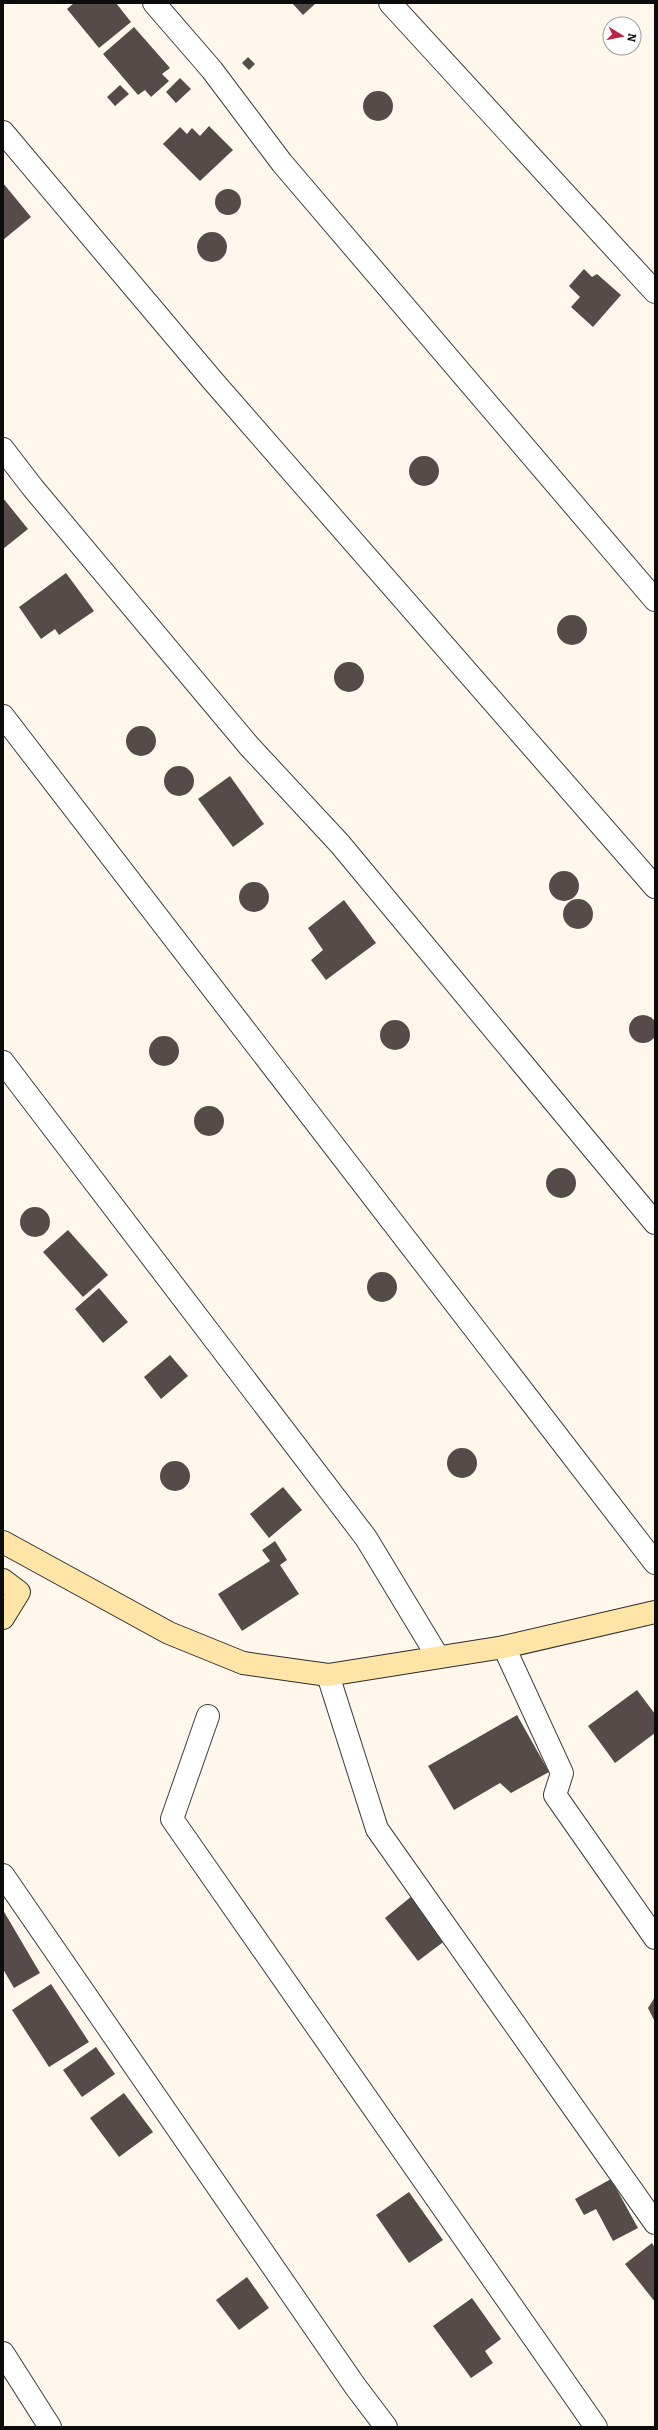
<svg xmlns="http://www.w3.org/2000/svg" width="658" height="2430" font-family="Bitter,serif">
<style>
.building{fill:#554b49}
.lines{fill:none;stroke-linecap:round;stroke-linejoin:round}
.street-casing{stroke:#3f3f3f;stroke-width:24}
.secondary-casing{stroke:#2e2e2e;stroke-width:24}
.street{stroke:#fff;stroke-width:22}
.secondary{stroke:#fee4a7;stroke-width:22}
</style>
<rect width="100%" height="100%" fill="#fff7ec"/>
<g class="building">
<polygon points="74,3 116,3 131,22 99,48 67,9"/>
<polygon points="292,3 316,3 303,15"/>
<polygon points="134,27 170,68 162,74 169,81 151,97 145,90 138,95 103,54"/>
<polygon points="248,57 255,64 249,70 242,63"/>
<polygon points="180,78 191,89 176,103 166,92"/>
<polygon points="120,85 129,94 115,106 107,97"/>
<circle cx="378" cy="106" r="15"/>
<polygon points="209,126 233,150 200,181 163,144 180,127 187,134 192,128 200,136"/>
<polygon points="3,183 31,217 3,240"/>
<circle cx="228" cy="202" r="13"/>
<circle cx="212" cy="247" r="15"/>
<polygon points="584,269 592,277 597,274 621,295 593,327 571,307 580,297 569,286"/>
<circle cx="424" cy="471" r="15"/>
<polygon points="3,498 28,529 3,549"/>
<polygon points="66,573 94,611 59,635 55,629 41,639 19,607"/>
<circle cx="572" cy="630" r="15"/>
<circle cx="349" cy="677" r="15"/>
<circle cx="141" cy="741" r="15"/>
<circle cx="179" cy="781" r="15"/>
<polygon points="230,776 264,824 233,847 198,799"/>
<circle cx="564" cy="886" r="15"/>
<circle cx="254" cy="897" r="15"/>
<circle cx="578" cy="914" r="15"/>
<polygon points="344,900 376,943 326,980 311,960 323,950 308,928"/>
<circle cx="643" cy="1029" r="14"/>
<circle cx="395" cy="1035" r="15"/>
<circle cx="164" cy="1051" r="15"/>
<circle cx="209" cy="1121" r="15"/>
<circle cx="561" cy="1183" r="15"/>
<circle cx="35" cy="1222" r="15"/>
<polygon points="68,1230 108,1275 83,1297 43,1252"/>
<circle cx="382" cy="1287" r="15"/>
<polygon points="99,1288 128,1322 103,1343 75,1309"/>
<polygon points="170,1355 188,1376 161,1399 144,1377"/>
<circle cx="462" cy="1463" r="15"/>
<circle cx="175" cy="1476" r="15"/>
<polygon points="283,1487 302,1510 269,1538 250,1514"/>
<polygon points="275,1541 287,1560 280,1565 299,1594 242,1631 218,1594 270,1561 262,1550"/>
<polygon points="637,1690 655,1714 655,1733 615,1763 588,1726"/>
<polygon points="517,1715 549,1772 511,1793 500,1783 454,1810 428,1766"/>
<polygon points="412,1896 446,1940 418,1961 385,1918"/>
<polygon points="3,1910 40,1973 14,1988 3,1969"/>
<polygon points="51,1984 89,2042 49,2067 12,2010"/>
<polygon points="655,1997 655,2022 648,2008"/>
<polygon points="96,2047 115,2074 82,2097 63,2070"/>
<polygon points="124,2093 153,2132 119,2157 90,2118"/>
<polygon points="611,2179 638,2228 613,2241 596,2209 584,2215 575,2199"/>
<polygon points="409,2192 443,2240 409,2263 376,2215"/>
<polygon points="652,2243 655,2248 655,2302 625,2264"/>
<polygon points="247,2277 269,2308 239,2330 216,2300"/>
<polygon points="472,2298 501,2339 485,2351 493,2363 471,2378 433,2326"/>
</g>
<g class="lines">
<defs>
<g id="street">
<polyline points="154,3 212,70 282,163 655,600"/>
<polyline points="390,3 655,292"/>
<polyline points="3,132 213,381 655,887"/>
<polyline points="3,449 33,488 249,746 340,844 655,1223"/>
<polyline points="3,716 655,1563"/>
<polyline points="3,1062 366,1538 438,1657"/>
<polyline points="504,1647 562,1773 555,1795 655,1938"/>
<polyline points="328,1675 377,1829 655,2223"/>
<polyline points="208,1716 172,1819 596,2427"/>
<polyline points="3,1875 355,2386 386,2427"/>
<polyline points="3,2353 50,2427"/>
</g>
<g id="secondary">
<polyline points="3,1542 169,1633 243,1663 328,1675 504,1647 655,1612"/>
<polyline points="3,1580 19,1592 3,1618"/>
</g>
</defs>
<use href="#street" class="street-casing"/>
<use href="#secondary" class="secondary-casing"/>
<use href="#street" class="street"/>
<use href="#secondary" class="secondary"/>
</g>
<rect width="658" height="2430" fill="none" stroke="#0c0c0c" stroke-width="8"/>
<g transform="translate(622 36) rotate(100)"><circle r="19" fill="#ffffff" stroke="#9e9e9e"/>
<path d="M0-3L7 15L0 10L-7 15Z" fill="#bb2648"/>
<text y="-6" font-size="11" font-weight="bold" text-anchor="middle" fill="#0c0c0c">N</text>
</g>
</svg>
